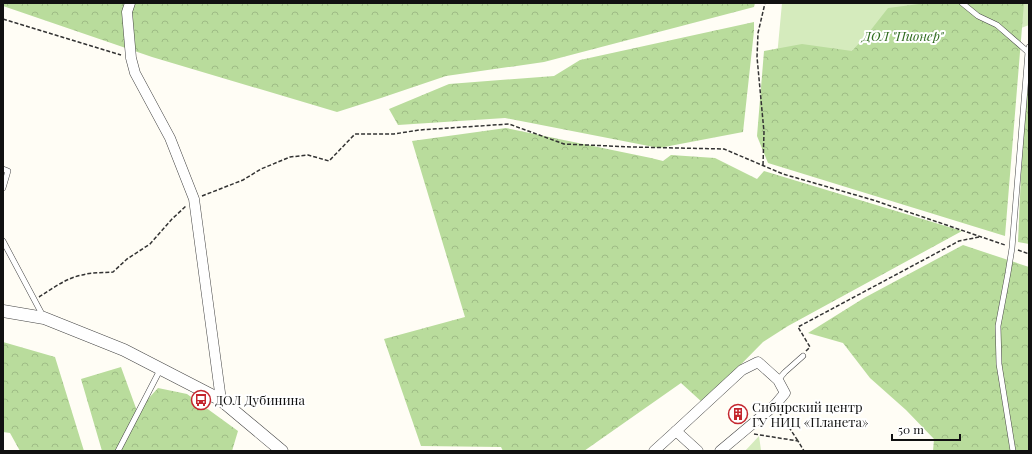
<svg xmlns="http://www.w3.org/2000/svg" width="1032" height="454" font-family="'Playfair Display',serif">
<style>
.grass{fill:#d5ebbd}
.forest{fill:url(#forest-crowns)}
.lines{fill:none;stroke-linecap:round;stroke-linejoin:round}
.service-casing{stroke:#444;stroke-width:6}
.minor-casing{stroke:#444;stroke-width:11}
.tertiary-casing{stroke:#444;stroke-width:13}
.path{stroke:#333;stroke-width:1.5;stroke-dasharray:4 2;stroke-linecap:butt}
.service{stroke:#fff;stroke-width:5}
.minor{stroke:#fff;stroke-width:10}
.tertiary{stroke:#fff;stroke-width:12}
.labels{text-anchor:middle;stroke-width:4;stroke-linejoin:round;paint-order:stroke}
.park-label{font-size:13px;font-style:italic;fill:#2f6b1f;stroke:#fff}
.poi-label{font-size:13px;fill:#111;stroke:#fff;text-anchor:start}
</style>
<defs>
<pattern id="forest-crowns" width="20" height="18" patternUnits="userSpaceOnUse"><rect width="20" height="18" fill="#b9dc9c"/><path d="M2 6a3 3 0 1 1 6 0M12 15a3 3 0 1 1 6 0" fill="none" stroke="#9ebc85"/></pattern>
</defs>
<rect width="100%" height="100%" fill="#fffdf5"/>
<g class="grass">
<polygon points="782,3 1029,3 1029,25 916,69 776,67"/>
<polygon points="759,436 761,450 762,451 745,451"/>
</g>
<g class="forest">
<polygon points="3,3 755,3 754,7 544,62 446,76 381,98 337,112 152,57 3,6"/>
<polygon points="927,3 1024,3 1005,236 768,163 757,136 764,51 802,44 852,51 870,31 888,8"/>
<polygon points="754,22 754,31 743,132 659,148 505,118 398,125 389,109 449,84 554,76 580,60"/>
<polygon points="1029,69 1029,244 1018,242 1025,85"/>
<polygon points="506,128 651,158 663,161 671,155 715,158 757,179 764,171 962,231 788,326 763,342 703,403 681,383 584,451 503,451 501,447 421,446 384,339 465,317 412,141"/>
<polygon points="963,245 1029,267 1029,451 933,451 934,439 906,410 870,378 843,343 808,333 864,298"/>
<polygon points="3,342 55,357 84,451 20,451 10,433 3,432"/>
<polygon points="121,367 137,411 158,388 187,394 238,431 232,451 102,451 81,379"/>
</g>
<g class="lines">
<defs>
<g id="service">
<polyline points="962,3 978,16 997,25 1028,52"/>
<polyline points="3,169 8,171 3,188"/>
<polyline points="3,241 43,316"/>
<polyline points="778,380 785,372 803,356"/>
<polyline points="118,451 160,370"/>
<polyline points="1013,451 999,364 998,326 1008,273 1012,248 1028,52 1029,47"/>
</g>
<g id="minor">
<polyline points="130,3 127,12 131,58 135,73 170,138 194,199 221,400"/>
<polyline points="676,431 698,451"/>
<polyline points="654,451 676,431 742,370 758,362 778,380 785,393 775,405 720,451"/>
</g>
<polyline id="tertiary" points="3,311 44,318 124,350 221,400 282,451"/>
</defs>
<use href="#service" class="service-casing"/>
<use href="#minor" class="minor-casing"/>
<use href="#tertiary" class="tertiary-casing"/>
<g class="path">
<polyline points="3,19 121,55"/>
<polyline points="763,165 764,132 757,57 758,33 765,3"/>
<polyline points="202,196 243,180 261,169 290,157 308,155 329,161 355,134 394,134 419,130 509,124 564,144 633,147 724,149 783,174 873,200 1005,245"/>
<polyline points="1018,250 1029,254"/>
<path d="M 39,297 C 52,289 66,278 82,275 C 92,272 103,273 113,272 L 127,259 L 150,244 L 172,219 L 186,206"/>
<polyline points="806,351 810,347 798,327 959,241 979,237"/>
<polyline points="779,412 798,441"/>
<polyline points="754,434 798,441 804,451"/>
</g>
<use href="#service" class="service"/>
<use href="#minor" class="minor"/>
<use href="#tertiary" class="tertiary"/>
</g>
<defs>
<symbol id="bus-ring" viewBox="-11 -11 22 22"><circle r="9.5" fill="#fff" stroke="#c4262e" stroke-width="1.5"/><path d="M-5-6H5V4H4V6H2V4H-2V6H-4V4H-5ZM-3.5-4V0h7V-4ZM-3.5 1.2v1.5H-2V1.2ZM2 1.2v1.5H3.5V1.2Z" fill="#c4262e"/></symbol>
<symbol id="building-ring" viewBox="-11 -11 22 22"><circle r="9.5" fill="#fff" stroke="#c4262e" stroke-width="1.5"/><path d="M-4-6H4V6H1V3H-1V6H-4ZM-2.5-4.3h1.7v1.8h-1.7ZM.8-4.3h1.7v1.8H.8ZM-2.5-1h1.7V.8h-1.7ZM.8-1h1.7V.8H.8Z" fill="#c4262e"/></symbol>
</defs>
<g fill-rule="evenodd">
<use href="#bus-ring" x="190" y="389" width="22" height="22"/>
<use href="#building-ring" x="727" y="403" width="22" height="22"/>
</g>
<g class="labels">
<g class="park-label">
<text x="903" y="41">ДОЛ "Пионер"</text>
</g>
<g class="poi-label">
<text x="215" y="405">ДОЛ Дубинина</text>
<text x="752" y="412">Сибирский центр<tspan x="752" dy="15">ГУ НИЦ «Планета»</tspan></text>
</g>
</g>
<rect width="1032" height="454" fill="none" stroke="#111111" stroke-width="8"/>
<path d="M892 434v6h68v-6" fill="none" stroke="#111111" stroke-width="2"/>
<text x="898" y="434" font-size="12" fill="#111111" stroke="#ffffff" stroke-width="3" paint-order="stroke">50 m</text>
</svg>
